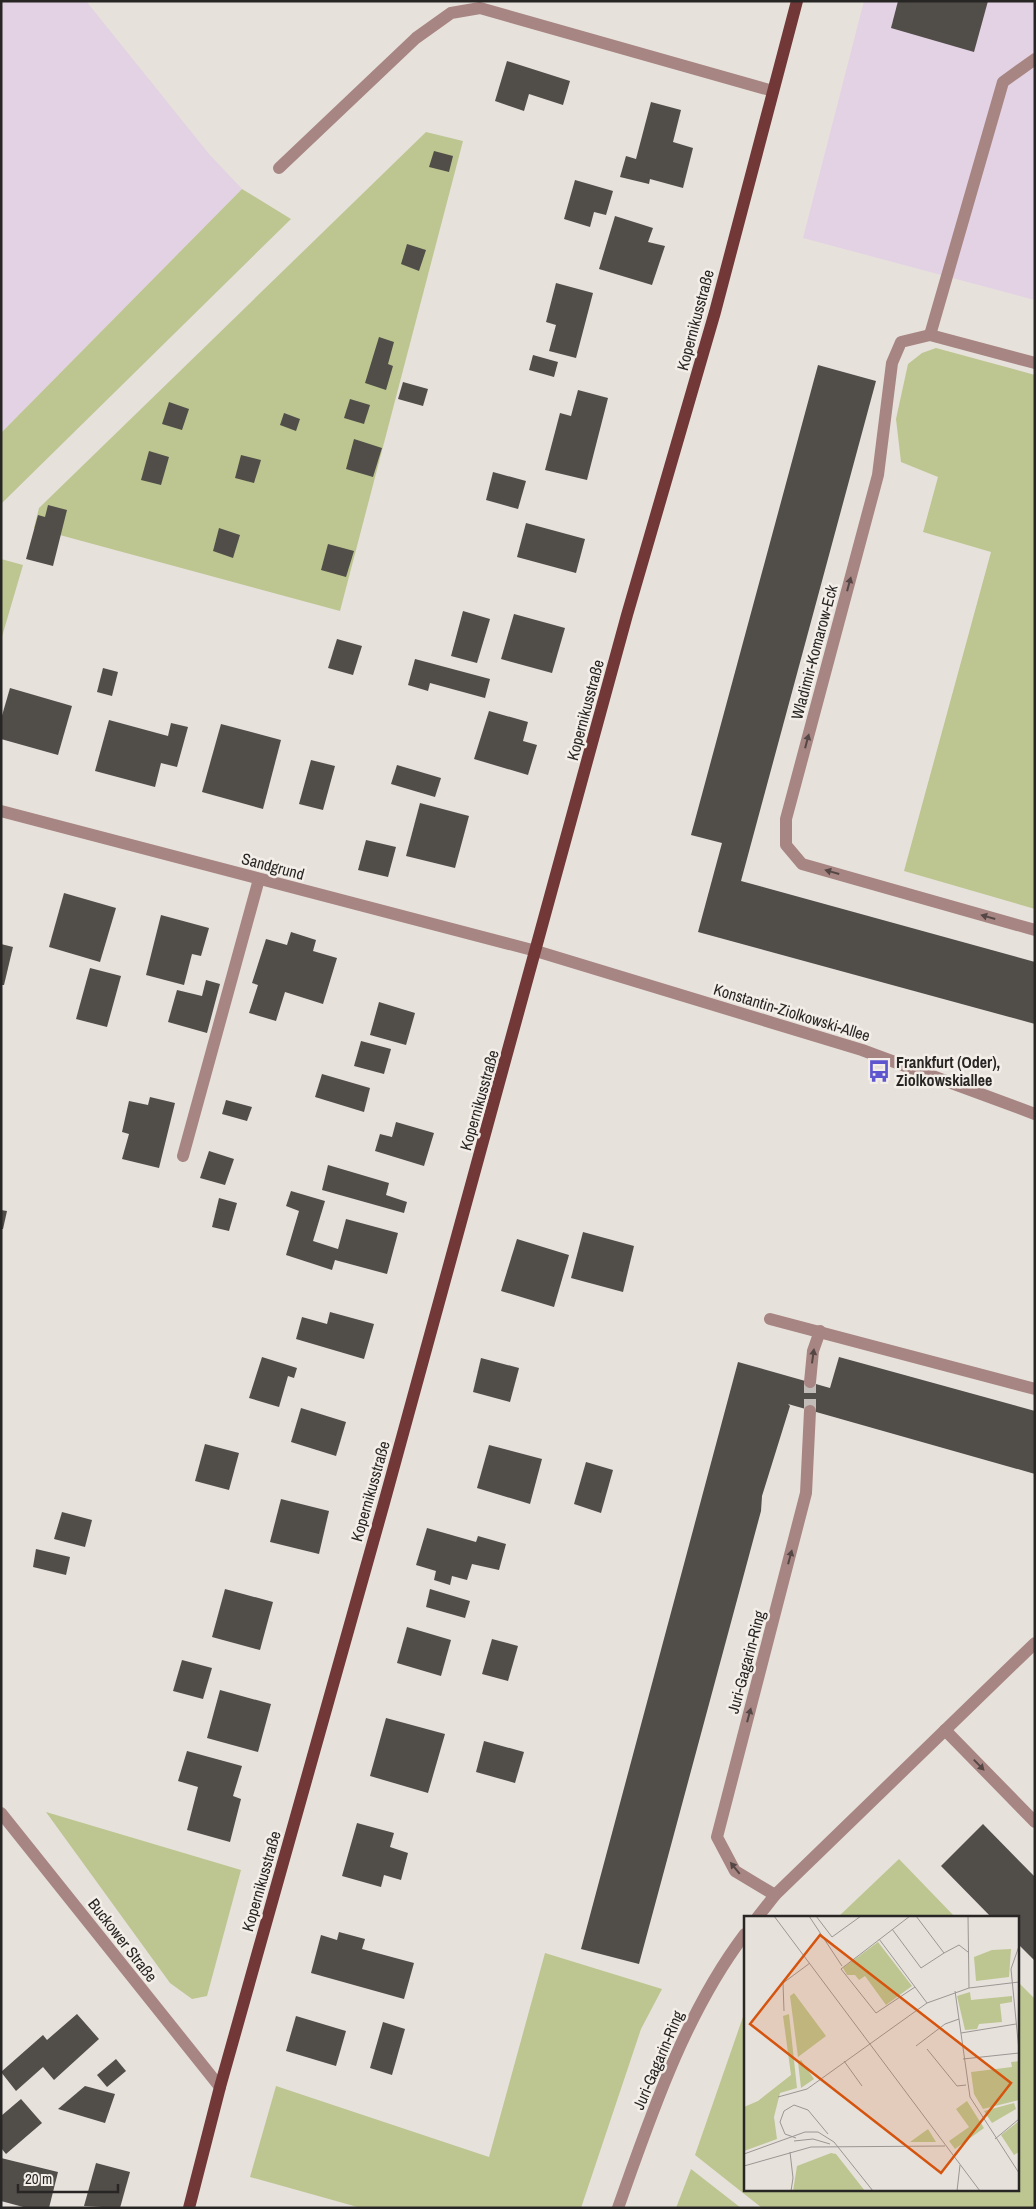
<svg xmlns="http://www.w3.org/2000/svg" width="1036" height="2209" font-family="'Archivo Narrow',sans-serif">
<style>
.commercial{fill:#e3d2e3}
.green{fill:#bdc690}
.building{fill:#514d49}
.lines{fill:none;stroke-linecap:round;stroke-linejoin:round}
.minor-tunnel{stroke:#c1bcb7;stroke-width:12;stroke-dasharray:12 6;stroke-linecap:butt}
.minor{stroke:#a78583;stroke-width:12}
.major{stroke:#713837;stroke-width:12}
.oneway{fill:#544745}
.labels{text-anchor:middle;stroke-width:5;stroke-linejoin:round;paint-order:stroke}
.street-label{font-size:16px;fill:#282624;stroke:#f4eee9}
.poi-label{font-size:16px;font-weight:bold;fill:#282624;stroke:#f4eee9;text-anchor:start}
.inset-road{fill:none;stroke:#9b9692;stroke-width:1}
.view{fill:#d5540e;fill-opacity:0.15;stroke:#d5540e;stroke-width:2.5}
.inset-edge{fill:none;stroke:#282624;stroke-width:2.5}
</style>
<rect width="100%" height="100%" fill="#e7e1dc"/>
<g class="commercial">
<polygon points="1,1 86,1 209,154 242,189 1,433"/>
<polygon points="864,1 1035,1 1035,300 803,238"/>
</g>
<g class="green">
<polygon points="426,132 463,141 340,611 34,528 39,508"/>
<polygon points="242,189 291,219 1,504 1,433"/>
<polygon points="936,348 1035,375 1035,909 904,871 991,552 923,532 938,477 901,462 896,419 908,364 922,353"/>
<polygon points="1,559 23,565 1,640"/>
<polygon points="46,1812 241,1870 207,1996 192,1999 170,1983"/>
<polygon points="899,1859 956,1918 837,1918"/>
<polygon points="545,1953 662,1989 641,2029 581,2208 361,2208 250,2177 276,2086 489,2157"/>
<polygon points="1017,1981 1035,1999 1035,2208 762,2208 695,2155 745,2011 745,2190 1017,2190"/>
<polygon points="691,2169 741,2208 676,2208"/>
</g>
<g class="building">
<polygon points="898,1 988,1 974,52 891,28"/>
<polygon points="507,61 570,81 563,105 529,94 524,111 495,101"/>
<polygon points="651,102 681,110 673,142 693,148 683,188 650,179 649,184 620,177 626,156 636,159"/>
<polygon points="434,151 453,156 449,172 429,167"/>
<polygon points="575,180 613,191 606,215 594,212 590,227 564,219"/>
<polygon points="615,216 653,228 648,242 665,246 652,285 599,269"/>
<polygon points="407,244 426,250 419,271 401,264"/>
<polygon points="556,283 593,293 576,358 549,351 556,325 546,322"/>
<polygon points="379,337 394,342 388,364 393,366 386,390 365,383"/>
<polygon points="533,355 558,362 554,377 529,370"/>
<polygon points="818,365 876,381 741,881 1035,962 1035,1024 698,932 722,843 691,835"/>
<polygon points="403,382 428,389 423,406 398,399"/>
<polygon points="578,390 608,398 587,480 545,470 560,413 571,416"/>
<polygon points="350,399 370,405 364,424 344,418"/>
<polygon points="169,402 189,409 182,430 162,424"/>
<polygon points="284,413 300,419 296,431 280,425"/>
<polygon points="354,439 382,448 373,477 346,469"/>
<polygon points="149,451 169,457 161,485 141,480"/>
<polygon points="241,455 261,460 254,483 235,478"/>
<polygon points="493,472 526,481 518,509 486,500"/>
<polygon points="48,505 67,510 53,566 26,559 38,515 45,517"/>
<polygon points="526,523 585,539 576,573 517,557"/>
<polygon points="219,528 240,535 233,558 213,551"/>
<polygon points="328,544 354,551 346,577 321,570"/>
<polygon points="463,611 490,619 477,663 451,656"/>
<polygon points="514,614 565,628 552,673 501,659"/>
<polygon points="337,639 362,646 353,675 328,668"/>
<polygon points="415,659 490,679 485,698 430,683 428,691 408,685"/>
<polygon points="103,668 118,672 112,696 97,692"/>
<polygon points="10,688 72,706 58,755 1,739 1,719"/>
<polygon points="489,711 528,722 523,741 537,745 528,775 474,759"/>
<polygon points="109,720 168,736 171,723 188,727 177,767 161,763 155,787 95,771"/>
<polygon points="221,724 281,740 263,809 202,792"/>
<polygon points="311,760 335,766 323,810 299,804"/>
<polygon points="397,765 441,778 435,797 391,784"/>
<polygon points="420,803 469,816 455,868 406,856"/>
<polygon points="366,840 396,847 388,877 358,870"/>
<polygon points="64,893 116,908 100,962 49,947"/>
<polygon points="161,915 209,928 201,956 192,954 184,985 146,975"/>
<polygon points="291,932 316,940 313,951 337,958 323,1004 285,992 276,1021 249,1013 258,985 252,983 266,939 287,945"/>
<polygon points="1,944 13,947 4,985 1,985"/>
<polygon points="90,968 121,976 107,1027 76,1019"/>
<polygon points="206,980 220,984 207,1033 168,1022 177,990 202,996"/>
<polygon points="379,1002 415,1013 406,1045 370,1035"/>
<polygon points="361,1041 391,1049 384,1074 354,1066"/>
<polygon points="322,1074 370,1088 364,1112 315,1097"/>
<polygon points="150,1097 175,1103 159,1168 122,1159 129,1134 122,1132 129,1101 148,1105"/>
<polygon points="226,1100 252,1107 247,1121 222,1114"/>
<polygon points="396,1122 434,1133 424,1166 375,1151 380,1134 392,1137"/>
<polygon points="209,1151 234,1159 225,1185 200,1178"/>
<polygon points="328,1165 389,1183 386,1195 407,1202 404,1213 322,1190"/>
<polygon points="291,1191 325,1201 313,1241 338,1249 346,1219 398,1233 387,1274 335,1260 332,1270 286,1255 299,1211 286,1206"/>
<polygon points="219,1198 237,1203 229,1231 212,1227"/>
<polygon points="1,1210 7,1211 3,1229 1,1229"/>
<polygon points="583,1232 634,1246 623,1292 571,1278"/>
<polygon points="517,1239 569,1255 554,1307 501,1291"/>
<polygon points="330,1312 374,1324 364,1359 296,1339 302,1317 327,1324"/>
<polygon points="262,1357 297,1368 294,1378 288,1376 279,1407 249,1398"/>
<polygon points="839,1357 1035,1411 1035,1474 788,1404 790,1406 762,1496 761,1511 639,1964 581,1949 738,1362 830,1388"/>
<polygon points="481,1358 519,1368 510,1402 473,1392"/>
<polygon points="301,1408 346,1422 336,1456 291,1442"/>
<polygon points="205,1444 239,1453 229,1490 195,1481"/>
<polygon points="489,1445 542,1459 530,1504 477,1488"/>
<polygon points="586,1462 613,1470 601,1513 574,1504"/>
<polygon points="281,1499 329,1511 319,1554 270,1542"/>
<polygon points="62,1512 92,1520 85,1547 54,1539"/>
<polygon points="427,1528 476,1542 478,1536 506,1544 499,1570 472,1564 467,1580 452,1576 450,1585 434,1580 436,1571 416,1565"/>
<polygon points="36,1549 70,1557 66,1575 33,1567"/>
<polygon points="225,1589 273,1602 260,1650 212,1637"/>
<polygon points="430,1589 470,1601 465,1618 426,1607"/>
<polygon points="407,1627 451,1640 441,1676 397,1663"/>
<polygon points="492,1639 518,1646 508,1681 482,1674"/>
<polygon points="182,1660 212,1668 203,1699 173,1691"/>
<polygon points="220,1690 271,1704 258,1752 207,1738"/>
<polygon points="386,1718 445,1734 428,1793 370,1776"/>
<polygon points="484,1741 524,1752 515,1783 476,1772"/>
<polygon points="187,1751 242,1766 233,1796 241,1799 230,1842 187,1830 198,1787 178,1781"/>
<polygon points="357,1823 394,1833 390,1847 408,1853 401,1880 384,1875 381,1887 342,1876"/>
<polygon points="983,1824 1035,1877 1035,1961 1017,1943 1017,1918 992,1918 941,1866"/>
<polygon points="339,1932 365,1939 362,1949 414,1963 404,1999 311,1973 321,1935 337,1940"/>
<polygon points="77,2014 99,2039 54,2080 43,2067 16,2091 1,2072 43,2035 47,2040"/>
<polygon points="296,2016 346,2031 336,2066 286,2051"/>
<polygon points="383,2022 405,2029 392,2075 370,2068"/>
<polygon points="116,2059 126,2071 107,2087 97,2075"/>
<polygon points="85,2086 115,2094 105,2123 58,2109"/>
<polygon points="21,2099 42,2123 6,2154 1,2148 1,2116"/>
<polygon points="1,2158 58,2172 49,2208 27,2208 1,2201"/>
<polygon points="96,2163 130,2172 120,2208 84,2206"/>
</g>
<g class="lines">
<polyline class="minor-tunnel" points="810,1411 810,1382"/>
<g class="minor">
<polyline points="279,168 416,38 451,13 480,8 773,91"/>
<polyline points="930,335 1003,82 1035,59"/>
<polyline points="1035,363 930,335 901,342 892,363 878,475 786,819 786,845 802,864 1035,930"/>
<polyline points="1,811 536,951 862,1050 1035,1114"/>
<polyline points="183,1156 259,879"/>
<polyline points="770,1319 1035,1389"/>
<polyline points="810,1382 813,1351 820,1331"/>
<polyline points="945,1730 1035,1822"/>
<polyline points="1,1813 220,2087"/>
<polyline points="775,1895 735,1871 717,1837 806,1493 810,1411"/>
<polyline points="757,1918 775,1895 1035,1643"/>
<path d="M 618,2208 C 651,2115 685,2013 745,1934"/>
</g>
<polyline class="major" points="189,2208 220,2087 384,1503 627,615 715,312 797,1"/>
</g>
<defs><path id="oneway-solid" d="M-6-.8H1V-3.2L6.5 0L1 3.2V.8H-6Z" transform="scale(1.25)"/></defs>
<g class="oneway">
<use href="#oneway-solid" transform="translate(849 584) rotate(-75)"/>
<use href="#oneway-solid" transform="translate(807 741) rotate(-75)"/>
<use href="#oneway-solid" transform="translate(832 872) rotate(-164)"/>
<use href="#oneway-solid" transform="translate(988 917) rotate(-164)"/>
<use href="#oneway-solid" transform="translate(813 1356) rotate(-82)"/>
<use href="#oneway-solid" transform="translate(790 1557) rotate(-75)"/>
<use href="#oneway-solid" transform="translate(749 1715) rotate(-75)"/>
<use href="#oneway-solid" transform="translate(979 1765) rotate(46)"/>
<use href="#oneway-solid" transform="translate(735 1868) rotate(-129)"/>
</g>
<defs>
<symbol id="bus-bare" viewBox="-9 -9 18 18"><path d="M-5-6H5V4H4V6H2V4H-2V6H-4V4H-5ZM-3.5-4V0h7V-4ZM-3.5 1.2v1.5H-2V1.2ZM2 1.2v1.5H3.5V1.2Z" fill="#5e56cf" stroke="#f4eee9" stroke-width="2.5" paint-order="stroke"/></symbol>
</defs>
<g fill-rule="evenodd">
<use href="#bus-bare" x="863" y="1055" width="32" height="32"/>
</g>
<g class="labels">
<g class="street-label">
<text transform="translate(695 320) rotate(-75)" y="6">Kopernikusstraße</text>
<text transform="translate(814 652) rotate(-75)" y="6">Wladimir-Komarow-Eck</text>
<text transform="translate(585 710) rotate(-75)" y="6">Kopernikusstraße</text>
<text transform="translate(273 866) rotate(15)" y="6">Sandgrund</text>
<text transform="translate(792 1012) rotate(17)" y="6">Konstantin-Ziolkowski-Allee</text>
<text transform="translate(479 1100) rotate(-74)" y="6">Kopernikusstraße</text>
<text transform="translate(370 1491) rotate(-74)" y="6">Kopernikusstraße</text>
<text transform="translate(746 1662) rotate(-75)" y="6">Juri-Gagarin-Ring</text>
<text transform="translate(261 1881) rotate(-74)" y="6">Kopernikusstraße</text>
<text transform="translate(123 1940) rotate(52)" y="6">Buckower Straße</text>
<text transform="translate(658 2060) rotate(-67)" y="6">Juri-Gagarin-Ring</text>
</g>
<g class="poi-label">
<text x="896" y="1068">Frankfurt (Oder),<tspan x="896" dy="18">Ziolkowskiallee</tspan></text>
</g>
</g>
<g transform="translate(744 1916)">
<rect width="275" height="275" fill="#e7e1dc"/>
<path d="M 134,26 L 168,70 L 142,89 L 121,60 L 115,64 L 111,59 L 103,59 L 99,52 ZM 267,33 L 265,61 L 232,65 L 230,41 L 248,34 ZM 226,76 L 227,84 L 268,80 L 268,86 L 256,88 L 258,106 L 235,108 L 233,113 L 221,114 L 213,80 ZM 50,77 L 82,120 L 54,141 L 46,80 ZM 45,98 L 53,172 L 36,177 L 30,201 L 33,223 L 0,235 L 0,191 L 14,185 L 47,159 L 39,100 ZM 57,144 L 70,163 L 57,172 L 54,146 ZM 275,145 L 275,184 L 239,193 L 230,178 L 227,156 L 268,151 L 267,146 ZM 223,185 L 240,212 L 211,233 L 205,225 L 225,211 L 212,193 ZM 270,187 L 272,193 L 248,207 L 240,195 ZM 275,205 L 275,236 L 270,239 L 257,219 ZM 184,213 L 192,226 L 166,226 ZM 87,237 L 92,238 L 121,275 L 49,275 L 53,250 Z" fill="#bdc690"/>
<path class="inset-road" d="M 30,0 L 236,275M 65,0 L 98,50M 72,0 L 88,21 L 117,0M 166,0 L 97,53 L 132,97 L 171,71M 172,0 L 200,37 L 215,29 L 224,36M 224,0 L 225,72M 148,13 L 177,52 L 200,37M 135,23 L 183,87M 275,30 L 267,53 L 275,135M 211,75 L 226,181 L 275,257M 40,95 L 39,67 L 66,47M 217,117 L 272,108M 172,130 L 201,108 L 215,103M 183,133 L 213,170 L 222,169M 219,143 L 275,137M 100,145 L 118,170M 34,181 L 63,173 L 183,87 L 225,72 L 275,66M 52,222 L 41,218 L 36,206 L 40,195 L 50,189 L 64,194 L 84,218M 251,223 L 275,203M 50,225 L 69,223 L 86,228M 46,236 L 49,262 L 47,275M 0,238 L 61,216 L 74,216 L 90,226 L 129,275M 0,250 L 67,231 L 201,230M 213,275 L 216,249"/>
<path class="view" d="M 76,19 L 267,167 L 197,257 L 6,108 Z"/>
<rect width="275" height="275" class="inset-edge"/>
</g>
<rect width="1036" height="2209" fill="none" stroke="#282624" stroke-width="5"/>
<path d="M18 2184v8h100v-8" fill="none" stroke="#282624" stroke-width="2.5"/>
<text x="25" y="2184" font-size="15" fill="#282624" stroke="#f4eee9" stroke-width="4" paint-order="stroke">20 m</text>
</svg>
